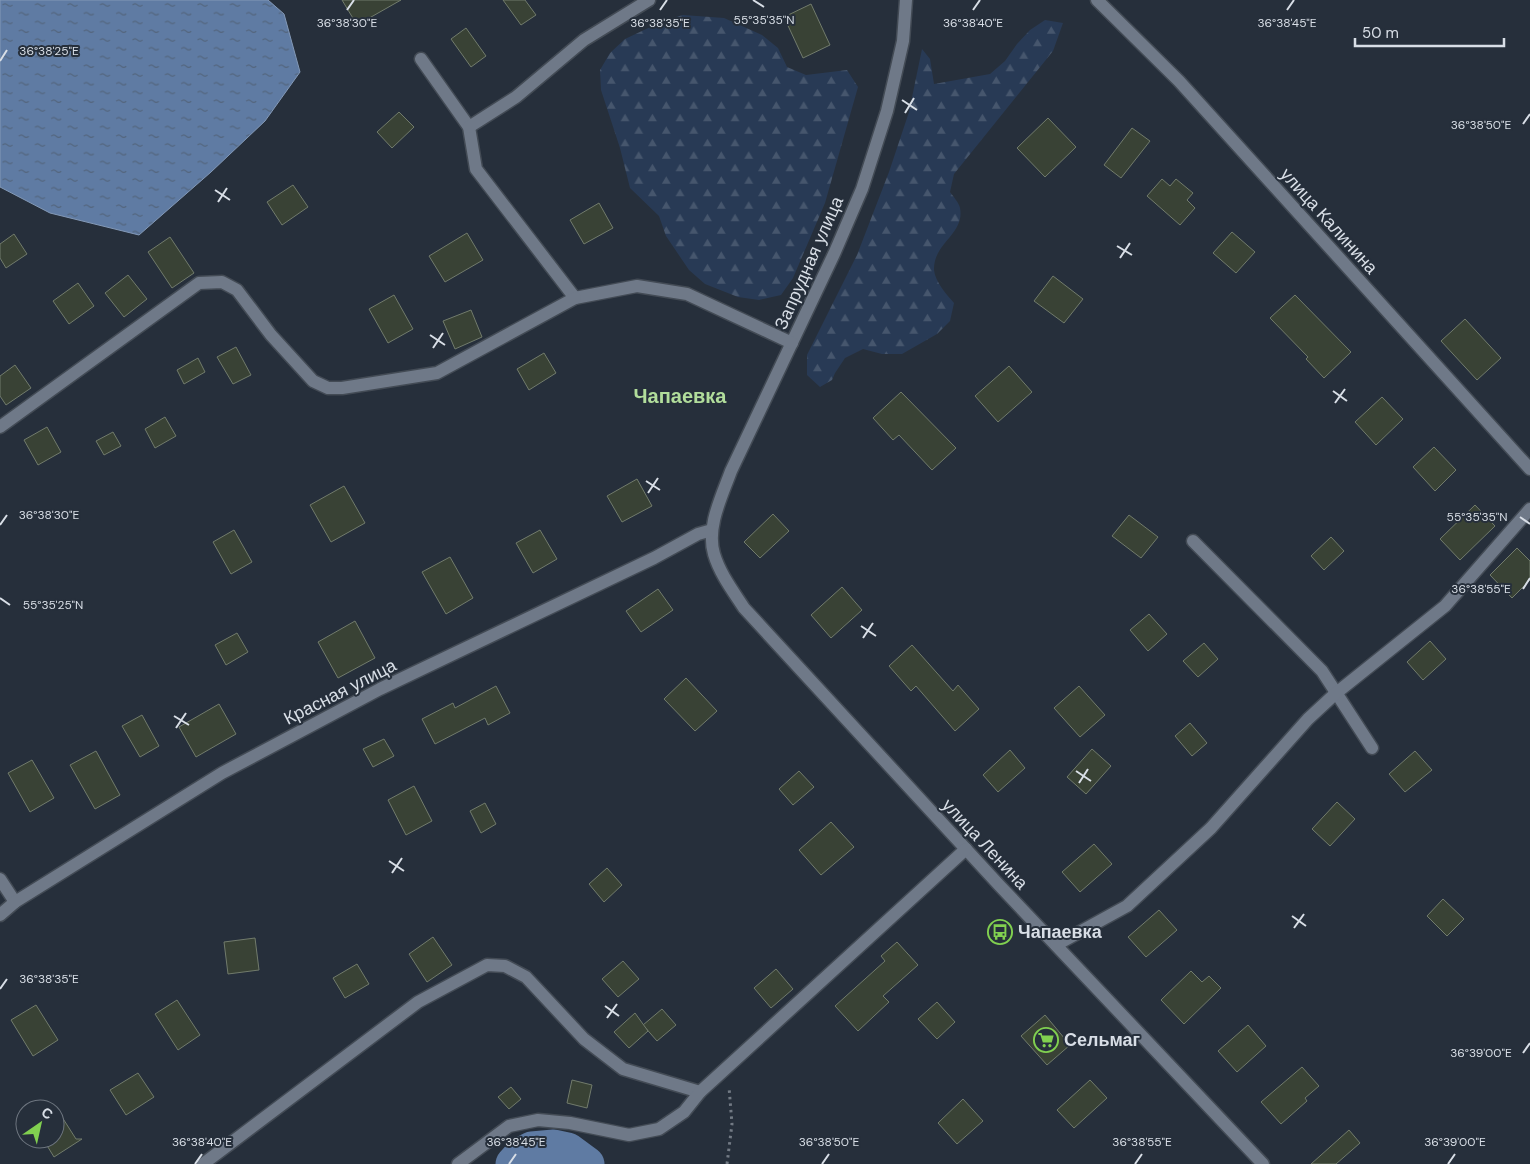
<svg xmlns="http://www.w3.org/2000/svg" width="1530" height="1164" font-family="'DM Sans',sans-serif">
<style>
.forest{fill:url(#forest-firs)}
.water{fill:url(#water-ripples);stroke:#8399b7}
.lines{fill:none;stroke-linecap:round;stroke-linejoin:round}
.river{stroke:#5f7ba3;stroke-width:35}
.building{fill:#394235;stroke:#717b6c}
.minor-casing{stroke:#434b55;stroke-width:15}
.path{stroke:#727a84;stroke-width:3;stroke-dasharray:2.5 4;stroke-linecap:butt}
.minor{stroke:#6f7988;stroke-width:12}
.ticks{fill:none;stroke:#d8dee6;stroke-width:2}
.labels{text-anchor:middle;stroke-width:4;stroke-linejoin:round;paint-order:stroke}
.street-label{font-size:18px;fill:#d8dee6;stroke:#262f3b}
.poi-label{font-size:18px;font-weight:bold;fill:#d8dee6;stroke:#262f3b;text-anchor:start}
.quarter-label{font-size:20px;font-weight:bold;fill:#b1dd9b;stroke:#262f3b}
.ticks-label{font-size:12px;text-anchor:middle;fill:#d8dee6;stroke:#262f3b;stroke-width:4;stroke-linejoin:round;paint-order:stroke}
</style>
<defs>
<pattern id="forest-firs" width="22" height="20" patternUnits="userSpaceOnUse" patternTransform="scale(1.25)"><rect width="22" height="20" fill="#283a55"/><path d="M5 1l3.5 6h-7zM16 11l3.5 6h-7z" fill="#46566d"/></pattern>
<pattern id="water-ripples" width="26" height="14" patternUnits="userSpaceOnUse" patternTransform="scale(1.25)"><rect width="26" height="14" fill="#5f7ba3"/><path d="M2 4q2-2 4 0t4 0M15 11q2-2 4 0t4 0" fill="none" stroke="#53657d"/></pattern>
</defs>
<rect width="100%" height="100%" fill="#262f3b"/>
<g class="forest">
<polygon points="683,15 724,18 762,35 778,48 787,67 806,75 847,70 858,87 825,203 793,278 781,295 759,300 738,297 705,284 689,270 666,236 659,216 630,188 620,148 601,90 600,70 610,53 625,39 663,21"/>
<path d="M 1045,20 L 1063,23 L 1053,51 L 954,174 L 950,192 C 953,196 959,203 960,208 C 965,234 933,243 934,270 C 935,282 947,295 954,303 L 950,321 L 937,334 L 902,354 L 882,354 L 863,349 L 845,358 L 835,373 L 832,380 L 820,387 L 807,375 L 807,355 L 857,255 L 889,172 L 909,112 L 922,49 L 930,59 L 934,84 L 990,74 L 1005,61 L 1017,44 L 1030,30 Z"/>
</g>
<polygon class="water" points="0,0 268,0 284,14 300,72 265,121 211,172 139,235 50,213 0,187"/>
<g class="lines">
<polyline class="river" points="513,1164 522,1154 532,1149 554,1147 568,1150 587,1164"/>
</g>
<g class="building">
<polygon points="342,0 401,0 357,25"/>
<polygon points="503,0 525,0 536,15 521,25"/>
<polygon points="811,4 830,45 803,58 784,17"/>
<polygon points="466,28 486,56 471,67 451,39"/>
<polygon points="399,112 414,127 392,148 377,132"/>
<polygon points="1048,118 1076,147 1045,177 1017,148"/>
<polygon points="1132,128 1150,141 1121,178 1104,165"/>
<polygon points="1162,179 1170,186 1176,179 1193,193 1187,200 1195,208 1180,225 1147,196"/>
<polygon points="293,185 308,207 282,225 267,202"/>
<polygon points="599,203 613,228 584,244 570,220"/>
<polygon points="1232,232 1255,252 1236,273 1213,253"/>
<polygon points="467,233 483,260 445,282 429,256"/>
<polygon points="14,234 27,254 6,268 0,258 0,244"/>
<polygon points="170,237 194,273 172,288 148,252"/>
<polygon points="128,275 147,299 124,317 105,293"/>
<polygon points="1053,276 1083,299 1064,323 1034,301"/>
<polygon points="78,283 94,306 69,324 53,301"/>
<polygon points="394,295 413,329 388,343 369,309"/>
<polygon points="1295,295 1351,352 1324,378 1306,359 1308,357 1270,318"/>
<polygon points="471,310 482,337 455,349 443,321"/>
<polygon points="1465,319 1501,358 1477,380 1441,341"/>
<polygon points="236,347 251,375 233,384 217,357"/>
<polygon points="544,353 556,373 529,390 517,369"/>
<polygon points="198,358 205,372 184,384 177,370"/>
<polygon points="15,365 31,388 6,405 0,396 0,376"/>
<polygon points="1009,366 1032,392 998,422 975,396"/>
<polygon points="901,392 956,448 932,470 899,435 893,440 873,418"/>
<polygon points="1382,397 1403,419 1376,445 1355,422"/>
<polygon points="165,417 176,436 155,448 145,429"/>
<polygon points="47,427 61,452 38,465 24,440"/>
<polygon points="113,432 121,446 104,455 96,441"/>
<polygon points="1434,447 1456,470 1435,491 1413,467"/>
<polygon points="637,479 652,506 622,522 607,496"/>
<polygon points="344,486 365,523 331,542 310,505"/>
<polygon points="1475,505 1495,526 1460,560 1440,539"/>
<polygon points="773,514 789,531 760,558 744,542"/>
<polygon points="1129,515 1158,537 1141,558 1112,536"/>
<polygon points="234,530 252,562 231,574 213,542"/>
<polygon points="540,530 557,559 533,573 516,543"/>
<polygon points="1331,537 1344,551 1324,570 1311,556"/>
<polygon points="1517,548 1530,561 1530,580 1512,598 1490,575"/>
<polygon points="450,557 473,598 446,614 422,572"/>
<polygon points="842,587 862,610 831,638 811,615"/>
<polygon points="658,589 673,610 641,632 626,611"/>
<polygon points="1149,614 1167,634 1148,651 1130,630"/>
<polygon points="355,621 375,658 338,678 318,642"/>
<polygon points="237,633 248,652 226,665 215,645"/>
<polygon points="1430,641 1446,659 1423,680 1407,662"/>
<polygon points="1204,643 1218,659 1198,677 1183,661"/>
<polygon points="912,645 953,691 958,685 979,709 955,731 916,686 911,691 889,666"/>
<polygon points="686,678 717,711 695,731 664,699"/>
<polygon points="496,686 510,713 488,725 485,718 435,744 422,719 453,703 455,708"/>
<polygon points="1079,686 1105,715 1080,737 1054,708"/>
<polygon points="219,704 236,734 196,757 179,727"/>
<polygon points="142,715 159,746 140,757 122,726"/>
<polygon points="1190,723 1207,743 1192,756 1175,736"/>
<polygon points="384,739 394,756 373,767 363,749"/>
<polygon points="1092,749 1111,766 1086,794 1067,777"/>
<polygon points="1010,750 1025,768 998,792 983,775"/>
<polygon points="96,751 120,795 95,809 70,765"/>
<polygon points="1415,751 1432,770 1405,792 1389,774"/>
<polygon points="32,760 54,798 30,812 8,773"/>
<polygon points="799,771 814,787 793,805 779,789"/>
<polygon points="414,786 432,821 406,835 388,800"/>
<polygon points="1337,802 1355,819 1330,846 1312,829"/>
<polygon points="485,803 496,824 481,833 470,811"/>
<polygon points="831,822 854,847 821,875 799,850"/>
<polygon points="1094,844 1112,864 1080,892 1062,872"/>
<polygon points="607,868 622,885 604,902 589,884"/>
<polygon points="1443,899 1464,919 1447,936 1427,916"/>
<polygon points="1159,910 1177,930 1146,957 1128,937"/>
<polygon points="433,937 452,965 427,982 409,954"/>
<polygon points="255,938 259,970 228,974 224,942"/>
<polygon points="897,942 918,965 883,996 889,1002 858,1031 835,1006 885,961 881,956"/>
<polygon points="623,961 639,979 618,997 602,979"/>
<polygon points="357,964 369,984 345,998 333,978"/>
<polygon points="776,969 793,989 771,1008 754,988"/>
<polygon points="1191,971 1202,982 1209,976 1221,988 1184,1024 1161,1000"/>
<polygon points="177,1000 200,1035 178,1050 155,1014"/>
<polygon points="937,1002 955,1022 937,1039 918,1019"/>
<polygon points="36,1005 58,1040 33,1056 11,1020"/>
<polygon points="662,1009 676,1025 657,1041 643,1025"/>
<polygon points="635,1013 648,1031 629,1048 614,1032"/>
<polygon points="1045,1015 1070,1045 1047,1065 1021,1036"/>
<polygon points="1248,1025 1266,1046 1237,1072 1218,1051"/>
<polygon points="1302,1067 1319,1086 1305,1098 1307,1101 1281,1124 1261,1102"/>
<polygon points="138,1073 154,1097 126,1115 110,1090"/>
<polygon points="572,1080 592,1085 587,1108 567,1103"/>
<polygon points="1090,1080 1107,1098 1074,1128 1057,1110"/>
<polygon points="511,1087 521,1099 509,1109 498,1097"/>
<polygon points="963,1099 983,1121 957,1144 938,1123"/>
<polygon points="55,1106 76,1139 82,1139 54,1157 43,1139 55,1139"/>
<polygon points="1349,1130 1360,1143 1336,1164 1311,1164"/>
</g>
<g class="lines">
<defs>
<g id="minor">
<path d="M 906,0 L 903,41 L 887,111 L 862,189 L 834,254 L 731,471 C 722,496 706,527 714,554 C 720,574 733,591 744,608 L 999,885 L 1263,1164"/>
<polyline points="1097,0 1179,81 1530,469"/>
<polyline points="421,59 469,127 476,169 575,298 637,286 687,294 792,343"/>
<polyline points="469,127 516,97 584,40 649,0"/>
<polyline points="0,427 199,283 222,282 237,290 271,335 313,381 328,388 342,388 437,373 575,298"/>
<polyline points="1193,541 1322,671 1372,748"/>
<polyline points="0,879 15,902"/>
<polyline points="0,915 15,902 222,773 380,689 654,558 698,534 712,530"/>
<polyline points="1056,945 1127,906 1211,828 1308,719 1335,694 1445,606 1530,509"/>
<polyline points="203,1164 418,1002 487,965 505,966 526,977 584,1039 623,1069 700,1092"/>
<polyline points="458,1164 509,1126 538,1120 570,1123 629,1135 659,1129 684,1112 700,1092 966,849"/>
</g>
</defs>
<use href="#minor" class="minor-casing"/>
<polyline class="path" points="727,1164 732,1124 729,1087"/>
<use href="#minor" class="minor"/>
</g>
<path class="ticks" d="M 753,0 L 764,7M 347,10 L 354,0M 660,10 L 667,0M 973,10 L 980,0M 1287,10 L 1294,0M 0,61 L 7,50M 902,100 L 917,110M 905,113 L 914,98M 1523,124 L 1530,114M 215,190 L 230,200M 218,202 L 227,188M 1117,246 L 1132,255M 1120,258 L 1130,243M 430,335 L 445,345M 433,348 L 443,333M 1333,391 L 1347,401M 1335,403 L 1345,389M 646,481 L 660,490M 648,493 L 658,478M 1520,517 L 1530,524M 0,525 L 7,515M 1523,589 L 1530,578M 0,598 L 10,605M 861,626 L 876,636M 863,638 L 873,623M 174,716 L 189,725M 176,728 L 186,713M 1076,771 L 1091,781M 1079,783 L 1088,769M 389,861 L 404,871M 392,873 L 402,858M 1292,916 L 1306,926M 1294,928 L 1304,914M 0,989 L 7,979M 605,1006 L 619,1016M 607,1018 L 617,1004M 1523,1053 L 1530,1043M 195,1164 L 202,1154M 509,1164 L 516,1154M 822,1164 L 829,1154M 1135,1164 L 1142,1154M 1448,1164 L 1455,1154"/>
<defs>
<symbol id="bus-ring" viewBox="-11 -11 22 22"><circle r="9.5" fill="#262f3b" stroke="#81d050" stroke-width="1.5"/><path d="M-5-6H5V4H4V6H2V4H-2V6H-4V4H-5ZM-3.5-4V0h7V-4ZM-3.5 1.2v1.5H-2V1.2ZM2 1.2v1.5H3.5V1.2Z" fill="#81d050"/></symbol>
<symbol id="supermarket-ring" viewBox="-11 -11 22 22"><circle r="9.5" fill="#262f3b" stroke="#81d050" stroke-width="1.5"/><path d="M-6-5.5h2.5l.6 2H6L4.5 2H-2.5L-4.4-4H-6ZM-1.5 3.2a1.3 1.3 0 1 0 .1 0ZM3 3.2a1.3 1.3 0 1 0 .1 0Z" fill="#81d050"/></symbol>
</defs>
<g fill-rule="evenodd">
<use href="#bus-ring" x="986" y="918" width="28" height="28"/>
<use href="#supermarket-ring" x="1032" y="1026" width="28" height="28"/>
</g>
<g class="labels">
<g class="street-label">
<text transform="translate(1329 221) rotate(48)" y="6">улица Калинина</text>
<text transform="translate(809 263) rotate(-66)" y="6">Запрудная улица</text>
<text transform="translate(340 692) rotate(-27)" y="6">Красная улица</text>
<text transform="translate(985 844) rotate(47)" y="6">улица Ленина</text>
</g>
<g class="poi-label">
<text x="1018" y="938">Чапаевка</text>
<text x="1064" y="1046">Сельмаг</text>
</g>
<g class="quarter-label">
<text x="680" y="403">Чапаевка</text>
</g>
</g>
<g class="ticks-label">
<text x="764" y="24">55°35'35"N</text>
<text x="347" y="27">36°38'30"E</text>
<text x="660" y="27">36°38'35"E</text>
<text x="973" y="27">36°38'40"E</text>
<text x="1287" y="27">36°38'45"E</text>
<text x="49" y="55">36°38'25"E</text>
<text x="1481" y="129">36°38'50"E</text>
<text x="49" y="519">36°38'30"E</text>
<text x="1477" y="521">55°35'35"N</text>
<text x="1481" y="593">36°38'55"E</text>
<text x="53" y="609">55°35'25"N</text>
<text x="49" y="983">36°38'35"E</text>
<text x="1481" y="1057">36°39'00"E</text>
<text x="202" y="1146">36°38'40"E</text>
<text x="516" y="1146">36°38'45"E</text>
<text x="829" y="1146">36°38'50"E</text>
<text x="1142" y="1146">36°38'55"E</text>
<text x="1455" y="1146">36°39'00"E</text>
</g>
<g transform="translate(40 1124) rotate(34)"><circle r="24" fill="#262f3b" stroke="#6d757f"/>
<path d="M0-4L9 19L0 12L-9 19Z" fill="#81d050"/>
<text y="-8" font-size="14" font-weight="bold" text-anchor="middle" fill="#d8dee6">С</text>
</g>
<path d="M1355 38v8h149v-8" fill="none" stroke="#d8dee6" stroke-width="2.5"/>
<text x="1362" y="38" font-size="15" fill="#d8dee6" stroke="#262f3b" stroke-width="4" paint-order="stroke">50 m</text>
</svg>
